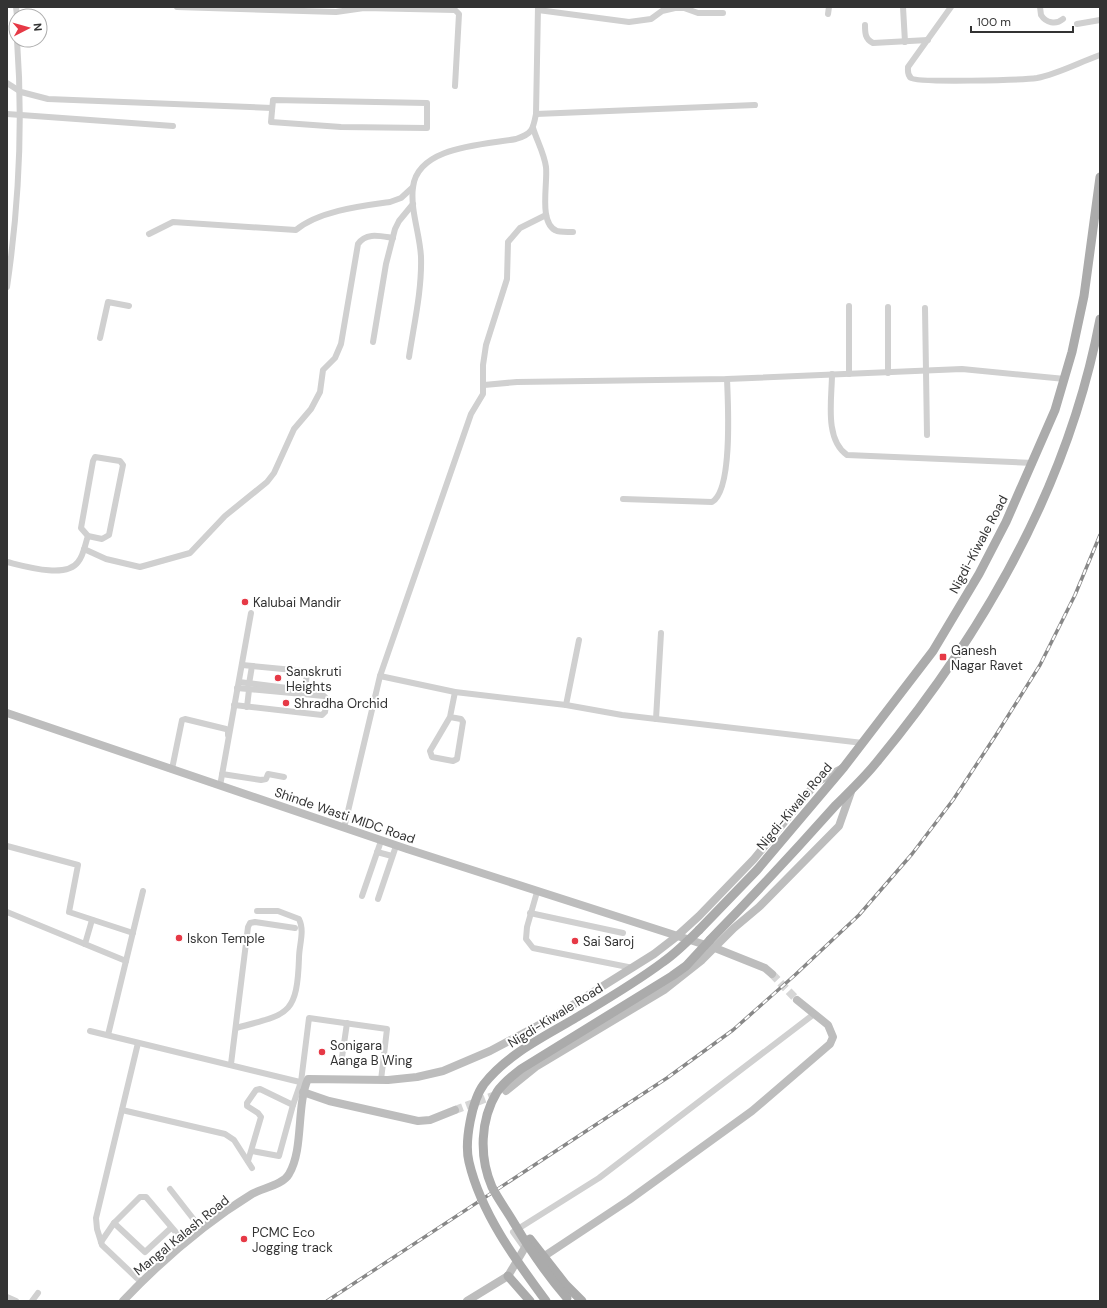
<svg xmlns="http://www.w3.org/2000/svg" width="1107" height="1308" font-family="'DM Sans',sans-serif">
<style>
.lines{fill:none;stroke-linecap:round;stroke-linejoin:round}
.secondary-tunnel{stroke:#d6d6d6;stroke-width:8;stroke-dasharray:8 4;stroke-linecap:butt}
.street{stroke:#d0d0d0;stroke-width:6}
.secondary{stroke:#bdbdbd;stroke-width:8}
.primary{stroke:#ababab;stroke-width:9}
.rail-casing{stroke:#888;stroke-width:3.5}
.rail{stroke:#fff;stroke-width:2;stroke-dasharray:6;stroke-linecap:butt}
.primary-bridge{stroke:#ababab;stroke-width:9}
.poi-dot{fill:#e63946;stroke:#fff;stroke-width:1.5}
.labels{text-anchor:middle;stroke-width:4;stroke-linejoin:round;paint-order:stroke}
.street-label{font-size:13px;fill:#333;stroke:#fff}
.poi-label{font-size:13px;fill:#333;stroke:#fff;text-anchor:start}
</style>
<rect width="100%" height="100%" fill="#fff"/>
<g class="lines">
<g class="secondary-tunnel">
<polyline points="772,974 797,1000"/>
<polyline points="455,1110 498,1094"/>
</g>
<g class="street">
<polyline points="16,7 17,16"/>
<polyline points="177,7 336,12 364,8 455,10 459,14 455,86"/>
<polyline points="903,7 905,42"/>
<path d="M 951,7 L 908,67 C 908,71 907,75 911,78 C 916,83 1024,80 1037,78 C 1058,74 1080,62 1100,55"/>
<path d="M 1040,7 L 1041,15 C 1046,23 1056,25 1063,19"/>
<polyline points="538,10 629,22 651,19 662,11 675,8 684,8 698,13 723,13"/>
<polyline points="828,14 829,7"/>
<polyline points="1077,24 1100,20"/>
<path d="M 865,25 C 865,33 865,39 873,43 L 928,40"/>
<polyline points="7,83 21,92 48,99 272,108"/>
<polygon points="273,100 427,103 427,128 341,127 271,122"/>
<polyline points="7,114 173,126"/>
<polyline points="536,114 755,105"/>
<path d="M 533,128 C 537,141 544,153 546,167 C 548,183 538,224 557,231 C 562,232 568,232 573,232"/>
<path d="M 149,234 L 173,222 L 296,230 C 319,211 361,206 390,202 L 401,198 L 413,187"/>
<path d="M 7,287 C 19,205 23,122 17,40"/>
<polyline points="849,306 849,374"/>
<polyline points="888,307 888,373"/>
<polyline points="925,308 927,435"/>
<polyline points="100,338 108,302 129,306"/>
<polyline points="373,342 386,264 395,229 399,221 413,204"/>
<path d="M 409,357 C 414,324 422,290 421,257 C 420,234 410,210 413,187 C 418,146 484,145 516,139 C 532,134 533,130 536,114 L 538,7"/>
<path d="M 832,374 C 832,398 824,439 847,455 L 1033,463"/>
<polyline points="484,385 517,382 727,379 962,369 1065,379"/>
<polygon points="95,457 120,461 123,465 109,535 102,539 88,536 81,528 93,461"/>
<path d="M 623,499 L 712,502 C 733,490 728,403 727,379"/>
<path d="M 84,549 L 106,559 L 140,567 L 190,553 L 225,516 L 267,482 L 274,473 L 294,429 L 311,409 L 320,392 L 323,370 L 335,358 L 341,344 L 358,244 C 366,232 380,236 393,238"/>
<path d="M 7,562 C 24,566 66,579 78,562 C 84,555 85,544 88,536"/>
<polyline points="380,676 455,692 566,705 622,715 863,743"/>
<polyline points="239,682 303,690 305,688 307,674 304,671 242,665"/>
<polyline points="249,684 252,666"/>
<polyline points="234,705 322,715 325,712 327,699 324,696 237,688"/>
<polyline points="566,705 579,640"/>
<polyline points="247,707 249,690"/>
<polyline points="450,717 461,719 463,722 457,759 453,761 432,757 430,751 450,717 455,692"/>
<polyline points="656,719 661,633"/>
<polyline points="172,769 182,720 185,719 226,729 228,730 228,735"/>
<polyline points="222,774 261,780 266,779 268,774 284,777"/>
<polyline points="220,786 251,613"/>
<polyline points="344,828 380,676 471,414 483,394 483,365 486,345 507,279 508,242 520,228 546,215"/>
<polyline points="7,846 78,865 69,912 133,933"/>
<polyline points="377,852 392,856"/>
<polyline points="537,892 527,927 526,939 533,948 633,968"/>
<polyline points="362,896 381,841"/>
<polyline points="378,899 396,846"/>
<polyline points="7,912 126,961"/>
<polyline points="530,913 623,933"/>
<polyline points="85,944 92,920"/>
<path d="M 236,1028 C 288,1014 297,1016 299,958 C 299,945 305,931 299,919 L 278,911 L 257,911"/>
<polyline points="90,1031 304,1083"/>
<polyline points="108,1035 143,891"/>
<polyline points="138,1043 96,1218 97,1229 102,1245 141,1282"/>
<polyline points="231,1064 248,927 250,923 255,922 295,928"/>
<polyline points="341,1064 347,1023"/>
<polyline points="122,1110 225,1134 234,1140 252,1168"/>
<polyline points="252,1151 279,1156 293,1105"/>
<polyline points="248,1161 261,1117 258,1113 247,1106 247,1103 256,1090 260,1089 293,1105 301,1082 309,1018 387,1029 381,1080"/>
<polyline points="170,1189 202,1230"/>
<polyline points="114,1223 140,1197 146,1197 185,1243"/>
<polyline points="101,1242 114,1223 145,1252 171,1228"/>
<polyline points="523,1246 513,1232 599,1178 814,1014"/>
<polyline points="7,1297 16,1301"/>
<polyline points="32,1301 38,1293"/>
</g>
<g class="secondary">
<polyline points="7,713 407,849 715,948 765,968 772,974"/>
<polyline points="506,1091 537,1066 664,990 702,960 734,928 759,907 839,826 852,789"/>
<polyline points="303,1092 329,1101 418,1121 430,1120 455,1110"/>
<polyline points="543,1257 629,1200 752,1111 830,1044 833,1037 828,1025 797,1000"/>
<path d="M 123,1301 C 161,1261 205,1223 252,1194 C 262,1188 283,1185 289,1174 C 304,1149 296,1106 308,1079 L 388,1080 L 417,1077 L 443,1071 L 490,1051 L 552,1018 L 654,954 L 676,937 L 699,916 L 754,859 L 817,782 L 841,769"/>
<polyline points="467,1301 508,1276 530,1239"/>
</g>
<g class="primary">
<polyline points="699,930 757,870 844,767 933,651 979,574 1006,522 1055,410 1072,352 1084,296 1100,177"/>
<path d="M 710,940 C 753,896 794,852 835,806 C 849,792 864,778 876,763 C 983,634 1069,484 1100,319"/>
<polyline points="530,1239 566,1285 582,1301"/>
<polyline points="508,1276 530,1301"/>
</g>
<defs>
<polyline id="rail" points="327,1301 667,1078 733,1030 795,975 859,915 912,854 953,800 996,735 1040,665 1075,595 1100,535"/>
</defs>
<use href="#rail" class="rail-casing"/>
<use href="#rail" class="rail"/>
<g class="primary-bridge">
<path d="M 567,1298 C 547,1275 530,1250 514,1223 C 507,1211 498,1199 492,1187 C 479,1157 480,1120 497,1092 C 503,1083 512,1076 521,1069 L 672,976 L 686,966 L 710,940"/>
<path d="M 546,1301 C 515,1259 481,1213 469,1162 C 464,1142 472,1100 484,1084 C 508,1054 542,1038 574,1019 C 604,1001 635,983 663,962 C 676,953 688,941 699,930"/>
</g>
</g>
<g class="poi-dot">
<circle cx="245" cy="602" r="4"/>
<rect x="939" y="653" width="8" height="8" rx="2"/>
<circle cx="278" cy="678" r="4"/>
<circle cx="286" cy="703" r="4"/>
<circle cx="179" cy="938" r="4"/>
<circle cx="575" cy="941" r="4"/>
<circle cx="322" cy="1052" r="4"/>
<circle cx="244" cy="1239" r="4"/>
</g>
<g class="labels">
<g class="street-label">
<text transform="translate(978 544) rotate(-62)" y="5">Nigdi-Kiwale Road</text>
<text transform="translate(794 806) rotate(-50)" y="5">Nigdi-Kiwale Road</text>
<text transform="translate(345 815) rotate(19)" y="5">Shinde Wasti MIDC Road</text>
<text transform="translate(555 1015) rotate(-32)" y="5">Nigdi-Kiwale Road</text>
<text transform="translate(181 1235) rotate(-39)" y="5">Mangal Kalash Road</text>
</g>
<g class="poi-label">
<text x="253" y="607">Kalubai Mandir</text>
<text x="951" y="655">Ganesh<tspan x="951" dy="15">Nagar Ravet</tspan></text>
<text x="286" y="676">Sanskruti<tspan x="286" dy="15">Heights</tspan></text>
<text x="294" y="708">Shradha Orchid</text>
<text x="187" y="943">Iskon Temple</text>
<text x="583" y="946">Sai Saroj</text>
<text x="330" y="1050">Sonigara<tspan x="330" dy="15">Aanga B Wing</tspan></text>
<text x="252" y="1237">PCMC Eco<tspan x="252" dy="15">Jogging track</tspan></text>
</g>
</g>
<rect width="1107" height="1308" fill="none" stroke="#333333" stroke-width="16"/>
<g transform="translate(28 28) rotate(84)"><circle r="19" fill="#ffffff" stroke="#adadad"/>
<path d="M0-3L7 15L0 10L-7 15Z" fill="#e63946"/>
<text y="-6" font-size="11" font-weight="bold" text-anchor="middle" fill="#333333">N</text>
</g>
<path d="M971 26v6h102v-6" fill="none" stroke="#333333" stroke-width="2"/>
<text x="977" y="26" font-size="12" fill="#333333" stroke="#ffffff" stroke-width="3" paint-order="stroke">100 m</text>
</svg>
